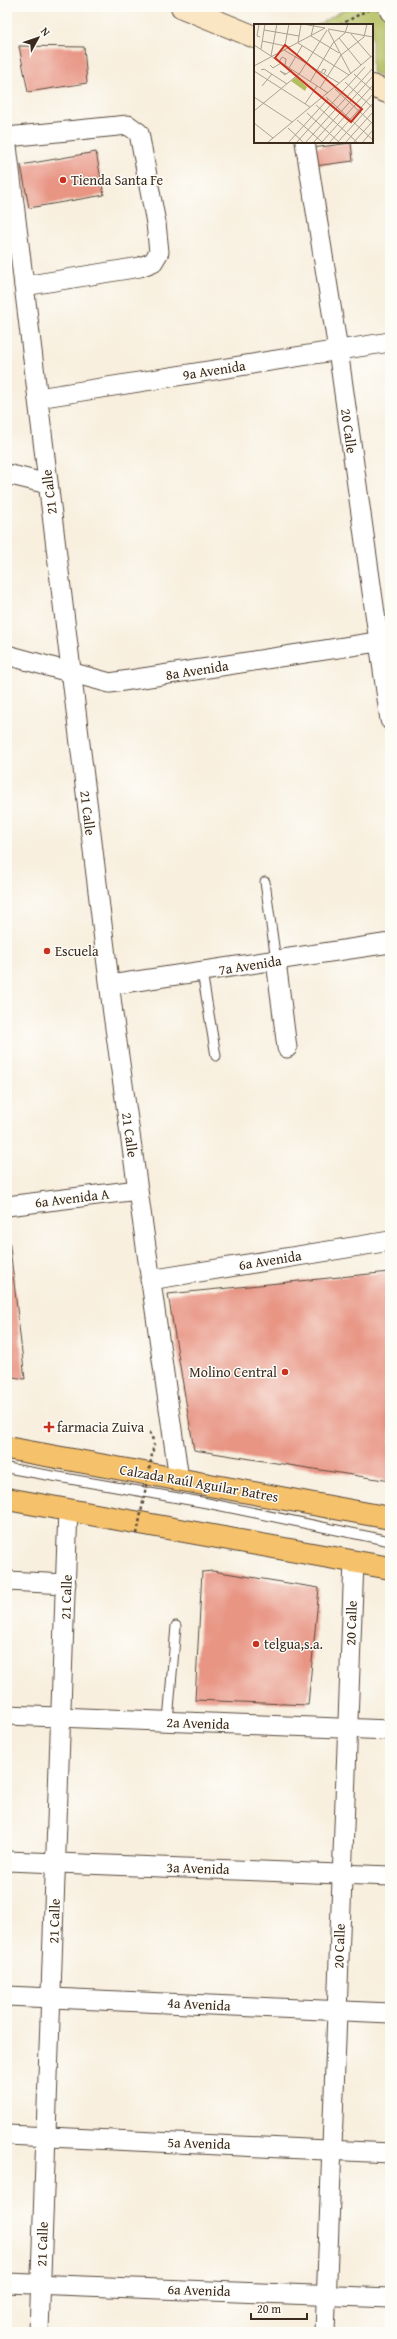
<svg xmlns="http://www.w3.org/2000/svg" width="397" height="2339" font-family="'Gentium Book Plus',serif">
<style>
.green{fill:#b2be5f;stroke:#76743e}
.building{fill:#e89584}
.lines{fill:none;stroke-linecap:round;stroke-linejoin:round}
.service-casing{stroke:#57483b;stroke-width:11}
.minor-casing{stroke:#57483b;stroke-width:21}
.secondary-casing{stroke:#57483b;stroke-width:24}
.trunk-casing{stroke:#57483b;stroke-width:24}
.path{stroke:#57483b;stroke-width:2.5;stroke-dasharray:3 3;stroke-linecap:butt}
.service{stroke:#fff;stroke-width:9}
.minor{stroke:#fff;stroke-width:19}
.secondary{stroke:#fbe6c4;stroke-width:22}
.trunk{stroke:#f5c16b;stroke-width:22}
.path-bridge{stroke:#57483b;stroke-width:2.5;stroke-dasharray:3 3;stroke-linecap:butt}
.poi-dot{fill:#c8321e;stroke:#fdfcf7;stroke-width:1.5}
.labels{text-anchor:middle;stroke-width:3;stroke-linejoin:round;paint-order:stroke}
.poi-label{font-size:14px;fill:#3b2a1e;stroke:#fdfcf7;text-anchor:start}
.street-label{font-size:14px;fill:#3b2a1e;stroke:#fdfcf7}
.inset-road{fill:none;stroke:#aca091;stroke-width:1}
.view{fill:#c8321e;fill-opacity:0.15;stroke:#c8321e;stroke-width:2}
.inset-edge{fill:none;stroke:#3b2a1e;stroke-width:2}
</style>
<rect width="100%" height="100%" fill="#fdfcf7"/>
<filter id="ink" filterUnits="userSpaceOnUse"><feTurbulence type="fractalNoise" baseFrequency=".025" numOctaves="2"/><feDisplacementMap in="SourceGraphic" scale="8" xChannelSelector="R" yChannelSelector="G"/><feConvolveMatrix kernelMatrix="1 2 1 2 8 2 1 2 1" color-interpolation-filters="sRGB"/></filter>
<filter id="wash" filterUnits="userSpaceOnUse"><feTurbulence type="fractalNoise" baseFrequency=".012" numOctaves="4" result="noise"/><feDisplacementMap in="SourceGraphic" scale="16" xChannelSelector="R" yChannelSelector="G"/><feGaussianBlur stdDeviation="0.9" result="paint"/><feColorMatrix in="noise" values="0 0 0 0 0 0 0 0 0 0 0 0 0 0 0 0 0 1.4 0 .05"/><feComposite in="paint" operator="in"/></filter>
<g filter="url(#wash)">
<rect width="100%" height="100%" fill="#f8efde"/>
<polygon class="green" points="349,7 386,7 390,14 390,81 372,72 372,25 317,25"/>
<g id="blocks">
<g class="building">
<polygon points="19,46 84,47 87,83 28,92"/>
<polygon points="351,143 353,161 315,166 312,148"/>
<polygon points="96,152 104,195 29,208 21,165"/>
<polygon points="7,1238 9,1238 25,1379 7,1376"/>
<polygon points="390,1272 390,1481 194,1450 168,1294"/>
<polygon points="213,1571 319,1588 308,1705 195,1700 202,1572"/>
</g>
</g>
</g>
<g filter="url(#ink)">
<use href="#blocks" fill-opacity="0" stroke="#57483b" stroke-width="1"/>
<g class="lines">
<defs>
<g id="service">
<polyline points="265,882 276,961"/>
<polyline points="202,972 216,1056"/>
<polyline points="7,1468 207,1503 390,1541"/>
<polyline points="168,1721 176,1626"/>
</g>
<g id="minor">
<polyline points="388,7 390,12"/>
<polyline points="7,137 128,125 139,133 156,223 159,252 153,262 140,267 24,286"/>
<polyline points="305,142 338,350 390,720"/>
<polyline points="7,146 113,1014 179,1479"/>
<polyline points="38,398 390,342"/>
<polyline points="7,474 48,484"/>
<polyline points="7,655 110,683 390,640"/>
<polyline points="276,961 287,1048"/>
<polyline points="110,985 390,943"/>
<polyline points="7,1206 138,1190"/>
<polyline points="150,1280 390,1241"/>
<polyline points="7,1581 66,1584"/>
<polyline points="7,1715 390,1730"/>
<polyline points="7,1861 390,1876"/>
<polyline points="7,1996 390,2013"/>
<polyline points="7,2135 390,2153"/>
<polyline points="7,2283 390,2298"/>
<polyline points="39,2332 68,1509"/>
<polyline points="325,2332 354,1561"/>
</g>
<g id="secondary">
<polyline points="182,7 255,37"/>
<polyline points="372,86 390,93"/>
</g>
<g id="trunk">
<polyline points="7,1448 390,1518"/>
<polyline points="7,1499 390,1568"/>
</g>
</defs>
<use href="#service" class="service-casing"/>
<use href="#minor" class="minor-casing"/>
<use href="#secondary" class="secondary-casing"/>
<use href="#trunk" class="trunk-casing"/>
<g class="path">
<polyline points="340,25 371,8"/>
<polyline points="153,1440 150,1433 153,1432"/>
</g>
<use href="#service" class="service"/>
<use href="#minor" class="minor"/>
<use href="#secondary" class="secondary"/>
<use href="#trunk" class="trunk"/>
<polyline class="path-bridge" points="137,1534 154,1444"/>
</g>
</g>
<g class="poi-dot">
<circle cx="63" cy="180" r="4"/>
<circle cx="47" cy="951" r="4"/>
<circle cx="285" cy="1372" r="4"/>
<path d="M47 1421h4v4h4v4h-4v4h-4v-4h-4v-4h4z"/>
<circle cx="256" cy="1644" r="4"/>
</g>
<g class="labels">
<g class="poi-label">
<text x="71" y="185">Tienda Santa Fe</text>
<text x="55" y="956">Escuela</text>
<text x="277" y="1377" text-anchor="end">Molino Central</text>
<text x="57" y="1432">farmacia Zuiva</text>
<text x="264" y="1649">telgua,s.a.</text>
</g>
<g class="street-label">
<text transform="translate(214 370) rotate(-9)" y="5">9a Avenida</text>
<text transform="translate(349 431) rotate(82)" y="5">20 Calle</text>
<text transform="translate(49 492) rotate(-97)" y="5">21 Calle</text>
<text transform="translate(197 670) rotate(-9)" y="5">8a Avenida</text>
<text transform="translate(88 813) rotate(83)" y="5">21 Calle</text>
<text transform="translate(250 965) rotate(-9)" y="5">7a Avenida</text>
<text transform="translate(130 1135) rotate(82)" y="5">21 Calle</text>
<text transform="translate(72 1198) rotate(-7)" y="5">6a Avenida A</text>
<text transform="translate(270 1260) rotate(-9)" y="5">6a Avenida</text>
<text transform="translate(199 1483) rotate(10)" y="5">Calzada Raúl Aguilar Batres</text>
<text transform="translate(66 1597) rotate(-88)" y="5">21 Calle</text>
<text transform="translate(351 1623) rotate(-88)" y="5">20 Calle</text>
<text transform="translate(198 1723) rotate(2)" y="5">2a Avenida</text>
<text transform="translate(198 1868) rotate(2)" y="5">3a Avenida</text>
<text transform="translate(54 1921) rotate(-88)" y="5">21 Calle</text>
<text transform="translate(339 1946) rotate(-88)" y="5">20 Calle</text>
<text transform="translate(199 2004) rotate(3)" y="5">4a Avenida</text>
<text transform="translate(199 2143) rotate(2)" y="5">5a Avenida</text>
<text transform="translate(42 2244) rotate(-88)" y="5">21 Calle</text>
<text transform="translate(199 2290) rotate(2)" y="5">6a Avenida</text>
</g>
</g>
<g transform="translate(254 24)">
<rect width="119" height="119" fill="#f8efde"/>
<path d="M 42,53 L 53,63 L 51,67 L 37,57 Z" fill="#b2be5f"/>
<path class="inset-road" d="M 5,0 L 3,12 L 6,13M 47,0 L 44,19 L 95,51M 49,0 L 71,4M 60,0 L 57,12 L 85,29M 74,5 L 119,13M 10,6 L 45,12M 74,6 L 97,50M 97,10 L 117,33M 85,14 L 107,41M 8,17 L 36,23M 0,21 L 74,69M 31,21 L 35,0M 7,25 L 11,0M 30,26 L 85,59M 17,32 L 23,0M 25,38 L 28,33 L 32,35 L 31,41M 16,41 L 19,44 L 27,39M 0,42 L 71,4M 35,44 L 48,22M 7,46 L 10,45 L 33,60M 0,47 L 56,83M 67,49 L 69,45 L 72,46 L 70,50M 32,50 L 26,47 L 31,51 L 32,50 L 38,46M 100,50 L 119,67M 56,58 L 79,19 L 91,9 L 94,0M 91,58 L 119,84M 8,62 L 18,50M 66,64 L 87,31 L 110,13 L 113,0M 81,65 L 119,100M 0,73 L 38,98M 72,73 L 119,116M 51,80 L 63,62M 62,81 L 104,119M 0,87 L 46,49 L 73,6M 53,89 L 86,119M 43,96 L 68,118M 0,99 L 19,114M 34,104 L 50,119M 13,119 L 119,31M 34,119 L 74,75M 42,119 L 111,43M 51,119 L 119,44M 59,119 L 119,52M 67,119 L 119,61M 75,119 L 119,70M 83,119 L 119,79M 91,119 L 119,88M 99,119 L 119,97M 108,119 L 119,106"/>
<path class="view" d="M 31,21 L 108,85 L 97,98 L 21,34 Z"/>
<rect width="119" height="119" class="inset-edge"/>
</g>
<rect width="397" height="2339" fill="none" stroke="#fdfcf7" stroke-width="24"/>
<g transform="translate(38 38) rotate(50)" stroke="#fdfcf7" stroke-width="3" paint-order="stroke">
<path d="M0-3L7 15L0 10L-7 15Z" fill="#3b2a1e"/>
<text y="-6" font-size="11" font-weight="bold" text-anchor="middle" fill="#3b2a1e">N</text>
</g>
<path d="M251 2313v6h56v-6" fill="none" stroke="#3b2a1e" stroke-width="2"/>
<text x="257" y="2313" font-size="12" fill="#3b2a1e" stroke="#fdfcf7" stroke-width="3" paint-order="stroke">20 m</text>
</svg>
